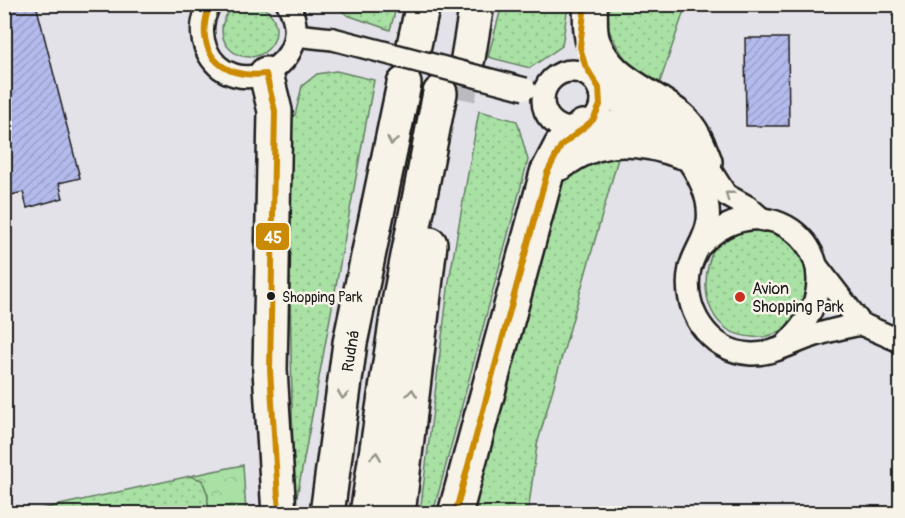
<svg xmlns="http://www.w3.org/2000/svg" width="905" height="518" font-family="Pangolin,sans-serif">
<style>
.grass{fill:url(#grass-dots);stroke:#627e60;stroke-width:1.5}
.forest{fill:url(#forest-crowns);stroke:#627e60;stroke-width:1.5}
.building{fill:url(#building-hatch);stroke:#1c1c1c;stroke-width:1.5}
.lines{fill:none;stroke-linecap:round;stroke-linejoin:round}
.highway-tunnel{stroke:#bbbac0;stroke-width:33;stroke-dasharray:33 16;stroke-linecap:butt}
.street-casing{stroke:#1c1c1c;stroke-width:26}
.highway-casing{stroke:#1c1c1c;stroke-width:38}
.street{stroke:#f7f3e8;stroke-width:21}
.highway{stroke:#f7f3e8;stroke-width:33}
.street-bridge-casing{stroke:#1c1c1c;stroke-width:26;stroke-linecap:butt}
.street-bridge{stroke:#f7f3e8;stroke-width:21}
.bus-1-casing{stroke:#f7f3e8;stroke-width:10}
.bus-1{stroke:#cb8a06;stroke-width:6}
.oneway{stroke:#94928c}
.bus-dot{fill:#1c1c1c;stroke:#f7f3e8;stroke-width:2}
.poi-dot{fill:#c8321e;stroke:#f7f3e8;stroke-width:2}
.labels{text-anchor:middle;stroke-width:5;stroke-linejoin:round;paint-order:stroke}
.bus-label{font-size:14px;fill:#1c1c1c;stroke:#f7f3e8;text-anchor:start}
.poi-label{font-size:16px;fill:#1c1c1c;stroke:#f7f3e8;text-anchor:start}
.street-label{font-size:16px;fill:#1c1c1c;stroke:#f7f3e8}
.line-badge{stroke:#f7f3e8;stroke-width:2}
.badge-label{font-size:16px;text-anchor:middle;font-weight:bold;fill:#fff}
</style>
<defs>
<pattern id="grass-dots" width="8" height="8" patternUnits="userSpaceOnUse" patternTransform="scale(1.5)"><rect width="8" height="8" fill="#a9e1a5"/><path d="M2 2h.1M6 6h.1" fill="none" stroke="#91c08d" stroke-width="1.8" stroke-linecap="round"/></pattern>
<pattern id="forest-crowns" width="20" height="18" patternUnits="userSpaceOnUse" patternTransform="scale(1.5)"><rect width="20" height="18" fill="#a9e1a5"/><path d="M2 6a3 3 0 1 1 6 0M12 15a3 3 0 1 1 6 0" fill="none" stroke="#91c08d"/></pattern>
<pattern id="building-hatch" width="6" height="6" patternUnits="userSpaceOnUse" patternTransform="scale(1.5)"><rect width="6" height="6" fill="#b4bbec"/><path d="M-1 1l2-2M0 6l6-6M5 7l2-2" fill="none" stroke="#9aa0ca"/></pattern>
</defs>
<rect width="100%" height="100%" fill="#e3e2e9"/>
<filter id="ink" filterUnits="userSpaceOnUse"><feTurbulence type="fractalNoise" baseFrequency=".0167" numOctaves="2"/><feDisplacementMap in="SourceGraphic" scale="12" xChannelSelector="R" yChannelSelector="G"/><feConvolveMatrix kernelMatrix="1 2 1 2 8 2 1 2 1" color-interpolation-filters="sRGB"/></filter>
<g filter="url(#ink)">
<g class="grass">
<circle cx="249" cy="30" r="27"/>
<polygon points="335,5 397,5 390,30 347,15"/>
<polygon points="502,5 568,5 562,46 530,68 488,57"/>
<path d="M 605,5 L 686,5 L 660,82 C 654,80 647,78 642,75 C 625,64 601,25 605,5 Z"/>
<polygon points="336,71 374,80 294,513 287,122 295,115 302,86 317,74"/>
<polygon points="479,111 517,121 528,160 433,513 420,513 449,281"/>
<polygon points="621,148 537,445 528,513 473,514 555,192 570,168"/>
<path d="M 762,229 C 835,245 813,342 752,337 C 711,334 700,295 709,262 C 712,253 714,243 722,238 C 732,231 750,230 762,229 Z"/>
<polygon points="190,476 202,480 208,495 208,513 19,514"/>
</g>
<polygon class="forest" points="243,465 246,513 208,513 208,495 202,480 190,476"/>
<g class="building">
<polygon points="4,4 36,4 80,178 59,183 63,198 27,208 23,192 4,197"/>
<polygon points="745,38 788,38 789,126 746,126"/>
</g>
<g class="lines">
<polyline class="highway-tunnel" points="459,98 468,58"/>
<defs>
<g id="street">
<path d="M 210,4 C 202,18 200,34 206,49 C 232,107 321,65 288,4"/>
<polyline points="295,35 333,39"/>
<circle cx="572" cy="100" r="29"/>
<polyline points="600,94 665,124"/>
<polyline points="593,120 632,124 654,132"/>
<path d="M 683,153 C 697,172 711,197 708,221 C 706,238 694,252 690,268 C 681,308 708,352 751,354 C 773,355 795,341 816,335 C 831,330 846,327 861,324"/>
<polyline points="703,159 726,195 748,207 763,220"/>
<path d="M 701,245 C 770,173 869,264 787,343"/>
<polyline points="818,268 861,324 900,341"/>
</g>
<g id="highway">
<path d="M 590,4 C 591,16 589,31 593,42 C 608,83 648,92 679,118 C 692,129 699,146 705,162"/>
<polyline points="414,45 423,4"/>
<polyline points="468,58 477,4"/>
<polyline points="266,74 275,111 270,370 279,514"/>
<path d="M 560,163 C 598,133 639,136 683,152"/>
<polyline points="327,514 350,343 404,84"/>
<polyline points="367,514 400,297 440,93"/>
<polyline points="398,514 430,244"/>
<polyline points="455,514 547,173 561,146 583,127"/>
</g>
</defs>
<use href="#street" class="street-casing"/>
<use href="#highway" class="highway-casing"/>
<use href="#street" class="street"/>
<use href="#highway" class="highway"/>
<defs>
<polyline id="street-bridge" points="333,39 525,89"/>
</defs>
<use href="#street-bridge" class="street-bridge-casing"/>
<use href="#street-bridge" class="street-bridge"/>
<defs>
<g id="bus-1">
<path d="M 210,4 C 193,50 219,80 266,74 L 275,111 L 270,370 L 279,514"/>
<polyline points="455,514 547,173 561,146 593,120 600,105 599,88 585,65 580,47 585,4"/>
</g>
</defs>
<use href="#bus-1" class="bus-1-casing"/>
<use href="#bus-1" class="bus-1"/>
</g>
<defs><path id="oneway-chevron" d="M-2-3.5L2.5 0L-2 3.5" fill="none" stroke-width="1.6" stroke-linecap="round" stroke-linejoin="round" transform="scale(1.5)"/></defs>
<g class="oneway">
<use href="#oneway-chevron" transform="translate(392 141) rotate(102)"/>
<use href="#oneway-chevron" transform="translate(729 195) rotate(-142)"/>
<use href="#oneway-chevron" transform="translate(412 393) rotate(-83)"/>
<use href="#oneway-chevron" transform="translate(343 395) rotate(98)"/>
<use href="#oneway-chevron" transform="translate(376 456) rotate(-82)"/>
</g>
</g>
<circle class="bus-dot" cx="271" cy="296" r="5"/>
<circle class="poi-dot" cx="740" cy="297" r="6"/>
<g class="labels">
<g class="bus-label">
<text x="282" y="302">Shopping Park</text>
</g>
<g class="poi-label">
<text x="752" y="294">Avion<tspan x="752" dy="18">Shopping Park</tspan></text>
</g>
<g class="street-label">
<text transform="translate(350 351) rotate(-81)" y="6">Rudná</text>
</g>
</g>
<rect class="line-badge" x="255" y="222" width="35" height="29" rx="6" fill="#cb8a06"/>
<g class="badge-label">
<text x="273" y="243">45</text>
</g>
<rect width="905" height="518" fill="none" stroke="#f7f3e8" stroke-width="24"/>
<rect x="12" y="12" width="881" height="494" fill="none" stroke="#1c1c1c" stroke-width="2" filter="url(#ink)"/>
</svg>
